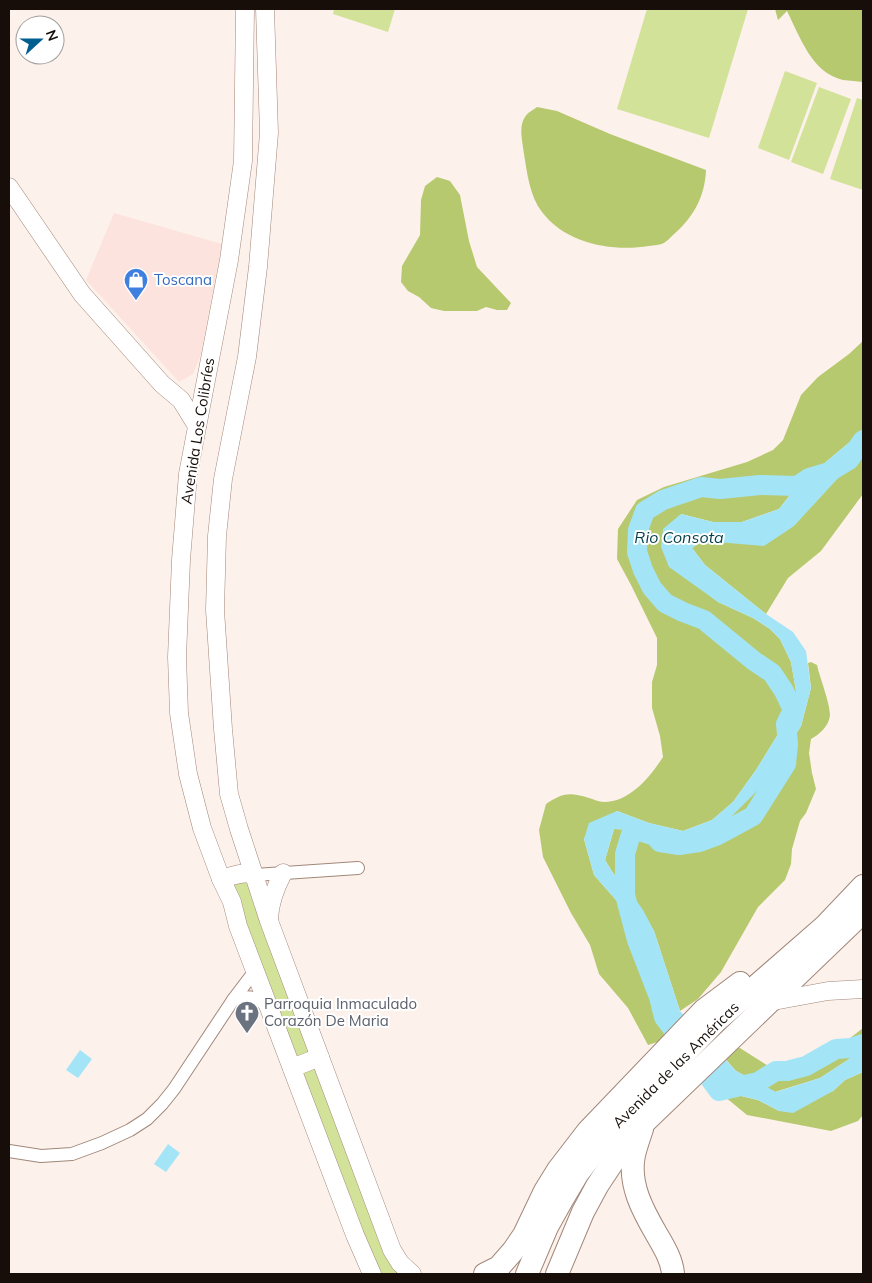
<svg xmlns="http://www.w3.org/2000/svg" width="872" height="1283" font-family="Mulish,sans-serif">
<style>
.commercial{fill:#fde3de}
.green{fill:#d2e298}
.forest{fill:#b7c96e}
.water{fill:#a3e5f7}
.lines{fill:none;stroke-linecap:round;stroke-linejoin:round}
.river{stroke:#a3e5f7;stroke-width:20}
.street-casing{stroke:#a18779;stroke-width:14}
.secondary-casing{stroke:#a18779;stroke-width:19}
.highway-casing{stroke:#a18779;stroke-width:24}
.street{stroke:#fff;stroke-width:12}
.secondary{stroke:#fff;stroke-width:18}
.highway{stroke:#fff;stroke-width:22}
.labels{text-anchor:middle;stroke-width:4;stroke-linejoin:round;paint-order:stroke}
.shop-label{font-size:15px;fill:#366cbe;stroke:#fff;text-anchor:start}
.street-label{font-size:15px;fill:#170e09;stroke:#fff}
.worship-label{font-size:15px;fill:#5b616d;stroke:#fff;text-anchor:start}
.water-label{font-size:16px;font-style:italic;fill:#033f4c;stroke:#fff}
</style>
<rect width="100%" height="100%" fill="#fdf1eb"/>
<polygon class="commercial" points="114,213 222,244 201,354 193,374 179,382 86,280"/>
<g class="green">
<polygon points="334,9 395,9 388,32 333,14"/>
<polygon points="647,9 748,9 709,138 617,109"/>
<polygon points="785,71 817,83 789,160 758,148"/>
<polygon points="819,87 851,99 823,174 791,162"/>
<polygon points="857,98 863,100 863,190 830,179"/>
<polygon points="248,873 392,1250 412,1274 372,1274 221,879"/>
</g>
<g class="forest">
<path d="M 775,9 L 863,9 L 863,82 C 857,81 850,81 843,80 C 812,73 800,37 787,11 L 778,20 Z"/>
<path d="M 537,107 L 557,111 L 610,134 L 706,170 C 705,197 693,218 673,235 C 670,238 667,241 664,243 C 660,245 654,245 649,246 C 613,252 566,244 542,212 C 530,197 527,173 524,154 C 523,143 518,127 525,117 C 527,113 533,110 537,107 Z"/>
<polygon points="437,177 450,181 460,195 469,241 477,267 511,303 507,310 497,310 486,307 477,311 444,311 431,308 419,297 408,291 401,282 402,266 420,235 421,200 425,186"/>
<path d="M 863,341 L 863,431 L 797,486 L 779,509 L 742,522 L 713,522 L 681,514 L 707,593 L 718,602 L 753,618 L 770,629 L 780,639 L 791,662 L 796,691 L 793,710 L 756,770 L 733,802 L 712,820 L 683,831 L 649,823 L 617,811 L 584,839 L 594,875 L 630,916 L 640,931 L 663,988 L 677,1032 L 670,1038 L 648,1045 L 628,1008 L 599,974 L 590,945 L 571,913 L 543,857 L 539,830 L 546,804 C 563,793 569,792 589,798 C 593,799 599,802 604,802 C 630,802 650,777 663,757 L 660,736 L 652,708 L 652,682 L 657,665 L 657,638 L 631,585 L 617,559 L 618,529 L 637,500 L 664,487 L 747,462 L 773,450 L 783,440 L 801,395 L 818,377 L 849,354 Z"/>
<polygon points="863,451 863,494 821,551 788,578 766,614 705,565 692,548 705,539 717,542 825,491"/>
<path d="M 811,662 L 817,665 C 820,678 830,703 830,715 C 829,726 820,734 811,739 L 809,753 L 812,773 L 816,789 L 806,813 L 800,821 L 792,849 L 791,864 L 785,880 L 758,907 L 721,972 L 698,999 L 680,1011 L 654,931 L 629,890 L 613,873 L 605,860 L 614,829 L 636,830 L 660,842 L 679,845 L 766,782 L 801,726 L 811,688 L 808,663 Z"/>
<polygon points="863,1028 863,1050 820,1078 775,1092 736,1071 720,1053 732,1043 776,1071 806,1066 836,1049"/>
<polygon points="705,1065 737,1095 758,1100 779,1111 833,1091 845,1080 863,1072 863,1115 858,1121 831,1131 747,1115 696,1073"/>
</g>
<g class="water">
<polygon points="863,431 863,451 794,526 764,546 717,542 706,539 692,548 705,565 766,614 793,632 806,651 811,688 801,726 766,782 721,827 699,842 679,845 660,842 636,830 614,829 605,860 613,873 629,890 643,910 654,931 680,1011 736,1071 776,1092 820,1078 863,1050 863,1072 845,1080 833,1091 793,1113 779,1111 758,1100 737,1095 719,1080 677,1032 663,988 640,931 630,916 594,875 584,839 589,823 617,811 649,823 683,831 712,820 733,802 756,770 793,710 796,691 791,662 780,639 770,629 753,618 718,602 669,567 661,547 663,529 681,514 713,522 742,522 779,509 797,486"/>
<polygon points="80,1050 92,1059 78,1078 66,1070"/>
<polygon points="168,1144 180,1153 166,1172 154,1164"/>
</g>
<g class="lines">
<polyline class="river" points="863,440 849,460 829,472 809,478 797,486 760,485 720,489 701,487 663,500 645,511 638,530 637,552 643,570 652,588 665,603 683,612 704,620 754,661 772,673 784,691 793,710 786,724 788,744 786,764 753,816 718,835 699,842 679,845 660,842 655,836 636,830 631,834 625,854 625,895 637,940 659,997 664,1017 719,1091 758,1082 776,1071 787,1071 806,1066 836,1049 851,1048 863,1044"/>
<defs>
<g id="street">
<polyline points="255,875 358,868"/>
<path d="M 233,1000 C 247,995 258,996 268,1008"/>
<polyline points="9,1151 41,1156 72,1154 102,1143 130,1130 147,1119 162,1104 174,1089 233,1000 255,971"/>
</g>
<g id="secondary">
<polyline points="245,9 243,161 229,260 188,474 181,560 177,657 179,713 188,774 202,828 221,879 232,902 238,926 355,1235 372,1274"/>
<polyline points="265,9 269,133 258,267 247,357 223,479 217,536 215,610 223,729 229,794 239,829 269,921 392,1250 400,1263 412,1274"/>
<polyline points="9,187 82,294 162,384 181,400 197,426"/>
<path d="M 221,879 C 233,876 243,871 255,875"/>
<path d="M 269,918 C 270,901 275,888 283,873"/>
<polyline points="768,1002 828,991 863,989"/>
<polyline points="292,1068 320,1057"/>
</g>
<g id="highway">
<path d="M 642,1129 C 639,1138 636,1146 634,1155 C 628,1184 643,1211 657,1235 C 664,1247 672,1260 673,1274"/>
<polyline points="485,1274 499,1267 513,1251 524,1235 545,1191 558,1170 588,1131 704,1010 740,983"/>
<polyline points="527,1274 547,1227 562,1200 578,1173 616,1124 715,1022 825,926 863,886"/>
<polyline points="557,1274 583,1212 597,1186 630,1136 863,912"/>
</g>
</defs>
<use href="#street" class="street-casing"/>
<use href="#secondary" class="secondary-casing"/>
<use href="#highway" class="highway-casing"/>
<use href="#street" class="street"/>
<use href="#secondary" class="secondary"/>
<use href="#highway" class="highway"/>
</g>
<defs>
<symbol id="shop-pin" viewBox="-11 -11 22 30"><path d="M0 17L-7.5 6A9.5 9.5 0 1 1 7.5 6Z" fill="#3f7fe0" stroke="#fff"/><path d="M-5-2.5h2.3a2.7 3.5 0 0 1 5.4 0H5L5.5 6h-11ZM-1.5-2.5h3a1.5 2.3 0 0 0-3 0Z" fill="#fff"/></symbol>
<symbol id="church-pin" viewBox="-11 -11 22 30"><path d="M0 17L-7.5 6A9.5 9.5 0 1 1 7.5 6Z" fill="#6b7280" stroke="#fff"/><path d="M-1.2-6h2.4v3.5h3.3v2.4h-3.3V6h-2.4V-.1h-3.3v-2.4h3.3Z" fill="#fff"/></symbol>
</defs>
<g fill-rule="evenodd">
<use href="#shop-pin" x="122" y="266" width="28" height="38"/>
<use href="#church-pin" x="233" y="999" width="28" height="38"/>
</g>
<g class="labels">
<g class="shop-label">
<text x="154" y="285">Toscana</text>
</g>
<g class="street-label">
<text transform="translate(198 431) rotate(-81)" y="5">Avenida Los Colibríes</text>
<text transform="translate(676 1065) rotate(-45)" y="5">Avenida de las Américas</text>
</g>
<g class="worship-label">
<text x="264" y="1009">Parroquia Inmaculado<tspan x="264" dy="17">Corazón De Maria</tspan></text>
</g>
<g class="water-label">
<text x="679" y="543">Rio Consota</text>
</g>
</g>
<rect width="872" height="1283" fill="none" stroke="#170e09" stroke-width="20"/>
<g transform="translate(40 40) rotate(69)"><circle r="24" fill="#ffffff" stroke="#a29f9d"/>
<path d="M0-4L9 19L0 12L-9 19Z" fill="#005f8f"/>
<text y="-8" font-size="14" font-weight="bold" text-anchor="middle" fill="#170e09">N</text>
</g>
</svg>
